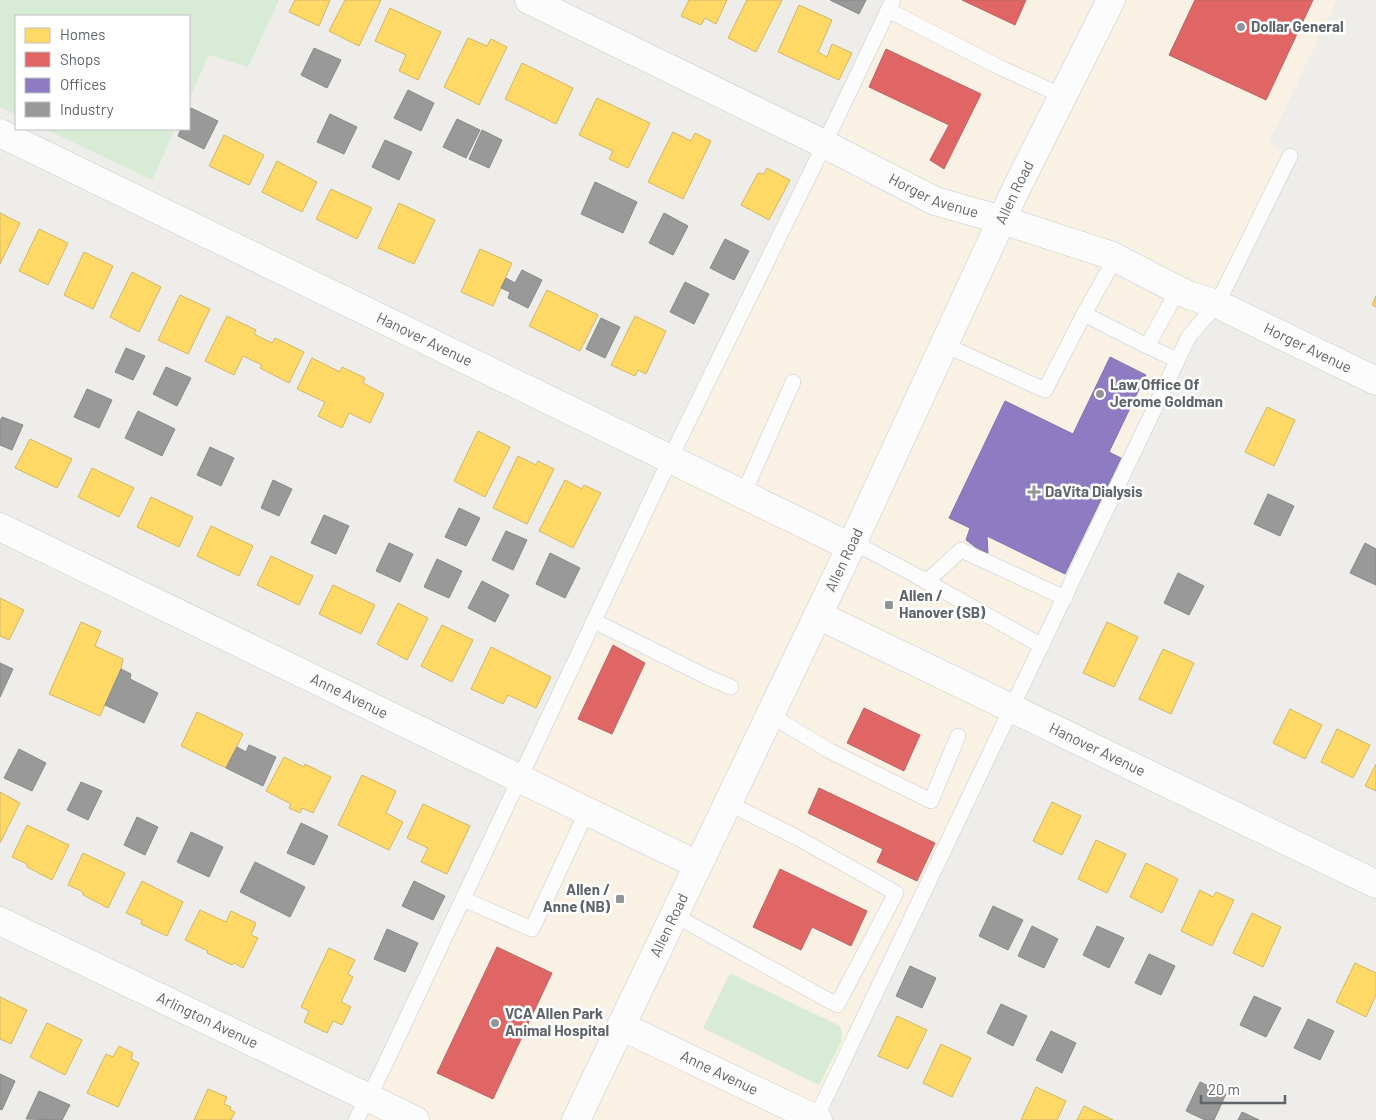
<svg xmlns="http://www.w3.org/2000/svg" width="1376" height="1120" font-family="Barlow,sans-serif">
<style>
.commercial{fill:#f8f1e4}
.green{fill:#d8ebd4}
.homes{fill:#ffd966;stroke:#cfb667}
.shops{fill:#e06666;stroke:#b96567}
.offices{fill:#8e7cc3;stroke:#8075a8}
.industry{fill:#999;stroke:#87898a}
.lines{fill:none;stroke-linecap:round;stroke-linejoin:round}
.lane-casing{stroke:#cacacb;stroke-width:16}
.street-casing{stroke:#cacacb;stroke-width:29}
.secondary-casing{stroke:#cacacb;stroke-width:29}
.lane{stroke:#fdfcfc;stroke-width:15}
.street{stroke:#fdfcfc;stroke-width:28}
.secondary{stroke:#fdfcfc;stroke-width:28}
.poi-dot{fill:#919496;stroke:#fff;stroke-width:2}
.labels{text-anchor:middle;stroke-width:5;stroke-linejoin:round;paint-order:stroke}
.poi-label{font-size:15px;font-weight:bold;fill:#5e6468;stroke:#fff;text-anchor:start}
.street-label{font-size:15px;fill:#5e6468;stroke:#fff}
</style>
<rect width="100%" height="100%" fill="#efedea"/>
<polygon class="commercial" points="893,0 1337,0 1269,142 1290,156 1231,274 1189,336 815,1120 356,1120"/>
<g class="green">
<polygon points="0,0 279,0 248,67 209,55 189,99 189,16 16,16 16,115 0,107"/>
<polygon points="45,129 175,129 152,180"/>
<polygon points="730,973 840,1026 842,1034 842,1040 819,1085 703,1028"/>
</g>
<g class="homes">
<polygon points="295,0 330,0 319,26 289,12"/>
<polygon points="345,0 381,0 359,46 329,31"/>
<polygon points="689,0 727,0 716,24 705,18 701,25 681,16"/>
<polygon points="747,0 782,0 756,52 728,38"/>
<polygon points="799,5 832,20 818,52 827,57 832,44 852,53 839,80 778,52"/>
<polygon points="390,8 441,32 418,80 399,71 406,55 375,41"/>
<polygon points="468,38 487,46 491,39 507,47 479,105 444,87"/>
<polygon points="522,63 573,88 556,124 505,99"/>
<polygon points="597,98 650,123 628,168 609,159 613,151 579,135"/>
<polygon points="673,132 691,141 695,133 711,141 683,199 648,182"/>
<polygon points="224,135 264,155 249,185 209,166"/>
<polygon points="277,161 317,182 302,212 262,192"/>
<polygon points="767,168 790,180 769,220 741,205 758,173 764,174"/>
<polygon points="331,189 372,208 357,239 316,219"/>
<polygon points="399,203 435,220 414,264 378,248"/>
<polygon points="0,213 20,223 0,264"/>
<polygon points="39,229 68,243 48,285 19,271"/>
<polygon points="480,249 512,263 493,306 461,292"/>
<polygon points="84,252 113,266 93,309 64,295"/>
<polygon points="132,272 161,287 139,332 110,317"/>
<polygon points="547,290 598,315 580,351 529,326"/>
<polygon points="180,295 210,309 188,354 158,340"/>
<polygon points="1376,296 1376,307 1372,305"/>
<polygon points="227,316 256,330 254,334 272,343 275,338 304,352 289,383 260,368 262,365 243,356 234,375 205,361"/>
<polygon points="635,316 666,331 646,374 638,370 635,376 611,365"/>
<polygon points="312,358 340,372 342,367 365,378 363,383 384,394 370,423 349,413 342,428 318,416 325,402 297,389"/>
<polygon points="1267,407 1295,420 1274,466 1245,452"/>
<polygon points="478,431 510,447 485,497 454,481"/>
<polygon points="30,439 72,459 57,488 15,468"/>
<polygon points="518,456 536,465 538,461 554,469 527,524 493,508"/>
<polygon points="92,468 134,488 119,517 78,497"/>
<polygon points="565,480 582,489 584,485 601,493 573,548 539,531"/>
<polygon points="151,497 193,517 179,547 137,527"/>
<polygon points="211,526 253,546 239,576 197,556"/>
<polygon points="271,556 313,576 299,605 257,585"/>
<polygon points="333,585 375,605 361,634 319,614"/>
<polygon points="0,598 24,610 9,640 0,636"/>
<polygon points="398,603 428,618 407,660 377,644"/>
<polygon points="81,622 101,631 95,646 123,659 121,669 100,716 49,694"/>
<polygon points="1107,622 1138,637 1114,687 1083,673"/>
<polygon points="442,625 473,640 452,682 421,666"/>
<polygon points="491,647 551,677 536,708 508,695 503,704 471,689"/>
<polygon points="1163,649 1194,663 1171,714 1139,699"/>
<polygon points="1290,709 1322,725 1305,759 1273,743"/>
<polygon points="197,712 243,734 226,768 181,746"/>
<polygon points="1337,729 1370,745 1353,778 1321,762"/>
<polygon points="284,757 304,767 305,764 331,777 313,813 302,808 300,813 289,808 291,804 266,791"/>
<polygon points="1376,764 1376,791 1365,786"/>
<polygon points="362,775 396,791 386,813 403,822 389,850 338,825"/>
<polygon points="0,792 20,803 0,843"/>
<polygon points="1052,802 1081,816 1062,855 1033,841"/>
<polygon points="423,804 470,826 447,874 421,862 428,848 407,838"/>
<polygon points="27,825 69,845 52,880 27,867 27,864 12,857"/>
<polygon points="1096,840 1126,854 1107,893 1078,879"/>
<polygon points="83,853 125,873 108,908 83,895 83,892 68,885"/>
<polygon points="1146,863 1178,879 1162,913 1130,897"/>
<polygon points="142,881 183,902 167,936 141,924 142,920 126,913"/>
<polygon points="1200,890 1213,897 1216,892 1234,900 1212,946 1181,931"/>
<polygon points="200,910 226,922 231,911 256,923 251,935 258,938 243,968 234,963 232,965 207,953 208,951 185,940"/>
<polygon points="1252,913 1281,927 1263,967 1233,953"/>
<polygon points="329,948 355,960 348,974 353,977 341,1002 351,1007 342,1025 333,1021 327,1033 304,1022 309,1011 301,1007"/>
<polygon points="1355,963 1376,973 1376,995 1366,1017 1336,1002"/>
<polygon points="0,997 27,1010 11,1044 0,1039"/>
<polygon points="897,1016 927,1030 908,1069 878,1056"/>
<polygon points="47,1023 82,1040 65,1075 30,1057"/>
<polygon points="941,1044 971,1058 952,1097 923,1083"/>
<polygon points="119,1046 133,1053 131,1059 139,1063 118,1107 87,1093 106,1054 113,1057"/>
<polygon points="1036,1087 1066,1101 1057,1120 1021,1120"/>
<polygon points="208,1089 227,1097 224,1104 231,1107 230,1110 235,1112 231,1120 194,1120"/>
<polygon points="1084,1106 1113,1120 1077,1120"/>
</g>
<g class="shops">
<polygon points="962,0 1026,0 1015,25"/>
<polygon points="1195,0 1313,0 1266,100 1169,55"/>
<polygon points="886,49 981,94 944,169 930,160 949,125 869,87"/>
<polygon points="613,645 645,663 612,734 578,719"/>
<polygon points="864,708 920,735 904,771 847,743"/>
<polygon points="819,788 935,843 917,881 877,862 883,849 808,813"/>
<polygon points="780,869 867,911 851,946 812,927 801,950 753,927"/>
<polygon points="497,947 552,973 493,1099 437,1073"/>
</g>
<polygon class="offices" points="1110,357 1146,375 1109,452 1121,458 1065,574 987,536 988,553 978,549 966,540 970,528 949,518 1005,401 1073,434"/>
<g class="industry">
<polygon points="830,0 866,0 859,14"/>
<polygon points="314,48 341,60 327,88 301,75"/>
<polygon points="408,90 434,103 421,131 394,118"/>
<polygon points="191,108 218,121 204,149 178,136 181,129 189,129 189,113"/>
<polygon points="330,114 357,127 344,154 317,142"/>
<polygon points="457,119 480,130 466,158 443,147"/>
<polygon points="482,130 502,140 489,168 469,159"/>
<polygon points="385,140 412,152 399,180 372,167"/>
<polygon points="595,182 637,202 623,233 581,214"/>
<polygon points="664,213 688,226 673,255 649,243"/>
<polygon points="725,239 749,251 734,280 710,268"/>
<polygon points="522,270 542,280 528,308 508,298 510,292 501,288 506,278 515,283"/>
<polygon points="685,282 709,294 694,324 670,312"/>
<polygon points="601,318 620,327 605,358 586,349"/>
<polygon points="126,348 145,356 133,380 115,372"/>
<polygon points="166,367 191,378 177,406 153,394"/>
<polygon points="87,389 112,400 99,428 74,417"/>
<polygon points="138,411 175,429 162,456 125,438"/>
<polygon points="2,417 23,425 12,450 0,445 0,421"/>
<polygon points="210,447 234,458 221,486 197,475"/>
<polygon points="273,480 292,489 279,516 261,508"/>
<polygon points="1268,494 1294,506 1280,536 1254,524"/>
<polygon points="459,508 480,518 466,546 445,537"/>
<polygon points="324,515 349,526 336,554 311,543"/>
<polygon points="506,531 527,540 513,570 492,560"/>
<polygon points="389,543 413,554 400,582 376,571"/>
<polygon points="1365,543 1376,549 1376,585 1350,573"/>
<polygon points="550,553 580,568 565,598 536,584"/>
<polygon points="437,559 462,571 449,598 424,587"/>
<polygon points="1178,573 1204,586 1189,615 1164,603"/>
<polygon points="482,581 509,595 495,622 468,608"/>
<polygon points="0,663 13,669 0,697"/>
<polygon points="121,669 131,674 130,679 158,693 144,723 105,705"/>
<polygon points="249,745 276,757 263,786 226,768 237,747 246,752"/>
<polygon points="19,749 46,763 32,791 4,778"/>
<polygon points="81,782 102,791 88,820 67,810"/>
<polygon points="137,817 158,827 145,855 124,845"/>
<polygon points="301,823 328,836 314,865 287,853"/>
<polygon points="191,832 223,847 209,877 177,862"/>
<polygon points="255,862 305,887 290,917 240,892"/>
<polygon points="414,881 445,896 433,920 402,906"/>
<polygon points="993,906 1023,920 1008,950 979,936"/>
<polygon points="1032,926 1058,939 1044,968 1018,956"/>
<polygon points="1097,926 1124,938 1109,968 1083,955"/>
<polygon points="387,929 418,943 405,972 374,959"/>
<polygon points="1149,954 1175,966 1161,995 1135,983"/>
<polygon points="910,966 936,978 922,1008 896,996"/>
<polygon points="1254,996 1281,1008 1266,1037 1240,1025"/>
<polygon points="1001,1004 1027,1016 1013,1046 987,1033"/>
<polygon points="1308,1019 1334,1031 1320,1060 1294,1048"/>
<polygon points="1051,1031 1076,1043 1062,1073 1036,1060"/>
<polygon points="0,1074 15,1081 2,1110 0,1109"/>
<polygon points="1200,1082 1226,1094 1214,1120 1205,1120 1186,1111"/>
<polygon points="39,1091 70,1105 62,1120 26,1119"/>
<polygon points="1242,1112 1259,1120 1238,1120"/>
</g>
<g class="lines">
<defs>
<g id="lane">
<polyline points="888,10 999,67 1063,96"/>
<polyline points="1116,257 1084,314 1147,346 1178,290"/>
<polyline points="945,345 1045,390 1084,314"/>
<polyline points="1147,346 1177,360"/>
<polyline points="743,495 793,382"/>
<polyline points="853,542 915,575 1042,646"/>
<polyline points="926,582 961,550 1065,598"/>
<polyline points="594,621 707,677 731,687"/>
<polyline points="770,715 830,751 931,801 958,736"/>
<polyline points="463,899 532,929 587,811"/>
<polyline points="674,915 837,1005 896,893 796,837 728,803"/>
<polyline points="356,1120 380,1075 681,436 812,170 893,0"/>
<polyline points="815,1120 1189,336 1217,304 1290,156"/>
</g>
<g id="street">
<path id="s1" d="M 529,0 L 824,144 L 935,201 L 1002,220 L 1110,255 L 1178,290 L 1191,296 L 1217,304 L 1376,381"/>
<path id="s2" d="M 0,133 L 851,547"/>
<path id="s3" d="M 0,527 L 698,865"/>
<path id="s4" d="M 818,615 L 1376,884"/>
<path id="s5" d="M 0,921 L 415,1120"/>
<path id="s6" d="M 621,1026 L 818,1120"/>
</g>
<g id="secondary">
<path id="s7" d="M 576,1120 L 853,542 L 1015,191 L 1111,0"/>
</g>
</defs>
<use href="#lane" class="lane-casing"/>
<use href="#street" class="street-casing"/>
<use href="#secondary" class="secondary-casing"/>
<use href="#lane" class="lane"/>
<use href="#street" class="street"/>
<use href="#secondary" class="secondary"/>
</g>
<g class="poi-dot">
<circle cx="1241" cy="27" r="5"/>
<circle cx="1100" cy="394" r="5"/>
<path d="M1031.5 484.5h5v5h5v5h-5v5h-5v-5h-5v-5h5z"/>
<rect x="884" y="600" width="10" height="10" rx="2.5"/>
<rect x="615" y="894" width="10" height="10" rx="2.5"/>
<circle cx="495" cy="1023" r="5"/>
</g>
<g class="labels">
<g class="poi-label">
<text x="1251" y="32">Dollar General</text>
<text x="1110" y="390">Law Office Of<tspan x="1110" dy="17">Jerome Goldman</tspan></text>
<text x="1045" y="497">DaVita Dialysis</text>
<text x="899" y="601">Allen /<tspan x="899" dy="17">Hanover (SB)</tspan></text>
<text x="610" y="895" text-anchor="end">Allen /<tspan x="610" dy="17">Anne (NB)</tspan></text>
<text x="505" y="1019">VCA Allen Park<tspan x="505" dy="17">Animal Hospital</tspan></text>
</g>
<g class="street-label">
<text dy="5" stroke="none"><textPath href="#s7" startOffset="1026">Allen Road</textPath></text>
<text dy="5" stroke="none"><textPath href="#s1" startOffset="450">Horger Avenue</textPath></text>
<text dy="5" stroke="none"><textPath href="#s2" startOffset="472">Hanover Avenue</textPath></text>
<text dy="5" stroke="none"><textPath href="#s1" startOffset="855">Horger Avenue</textPath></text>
<text dy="5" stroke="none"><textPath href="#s7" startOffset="621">Allen Road</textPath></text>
<text dy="5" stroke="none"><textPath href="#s3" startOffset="388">Anne Avenue</textPath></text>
<text dy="5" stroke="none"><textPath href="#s4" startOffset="310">Hanover Avenue</textPath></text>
<text dy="5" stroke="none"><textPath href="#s7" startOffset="216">Allen Road</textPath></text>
<text dy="5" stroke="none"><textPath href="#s5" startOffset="230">Arlington Avenue</textPath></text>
<text dy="5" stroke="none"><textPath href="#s6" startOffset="109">Anne Avenue</textPath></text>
</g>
</g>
<rect x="15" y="15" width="175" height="115" fill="#ffffff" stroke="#bfc1c3"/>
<rect x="25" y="28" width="25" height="15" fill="#ffd966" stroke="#bfc1c3"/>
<text x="60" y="40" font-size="15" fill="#5e6468">Homes</text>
<rect x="25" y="52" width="25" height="15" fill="#e06666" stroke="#bfc1c3"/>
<text x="60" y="65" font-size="15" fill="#5e6468">Shops</text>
<rect x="25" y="78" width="25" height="15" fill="#8e7cc3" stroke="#bfc1c3"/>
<text x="60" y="90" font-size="15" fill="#5e6468">Offices</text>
<rect x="25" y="102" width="25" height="15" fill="#999999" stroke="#bfc1c3"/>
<text x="60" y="115" font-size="15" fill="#5e6468">Industry</text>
<path d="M1201 1095v8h84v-8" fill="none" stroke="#5e6468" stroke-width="2.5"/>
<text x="1208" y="1095" font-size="15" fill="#5e6468" stroke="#ffffff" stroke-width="4" paint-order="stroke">20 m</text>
</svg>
